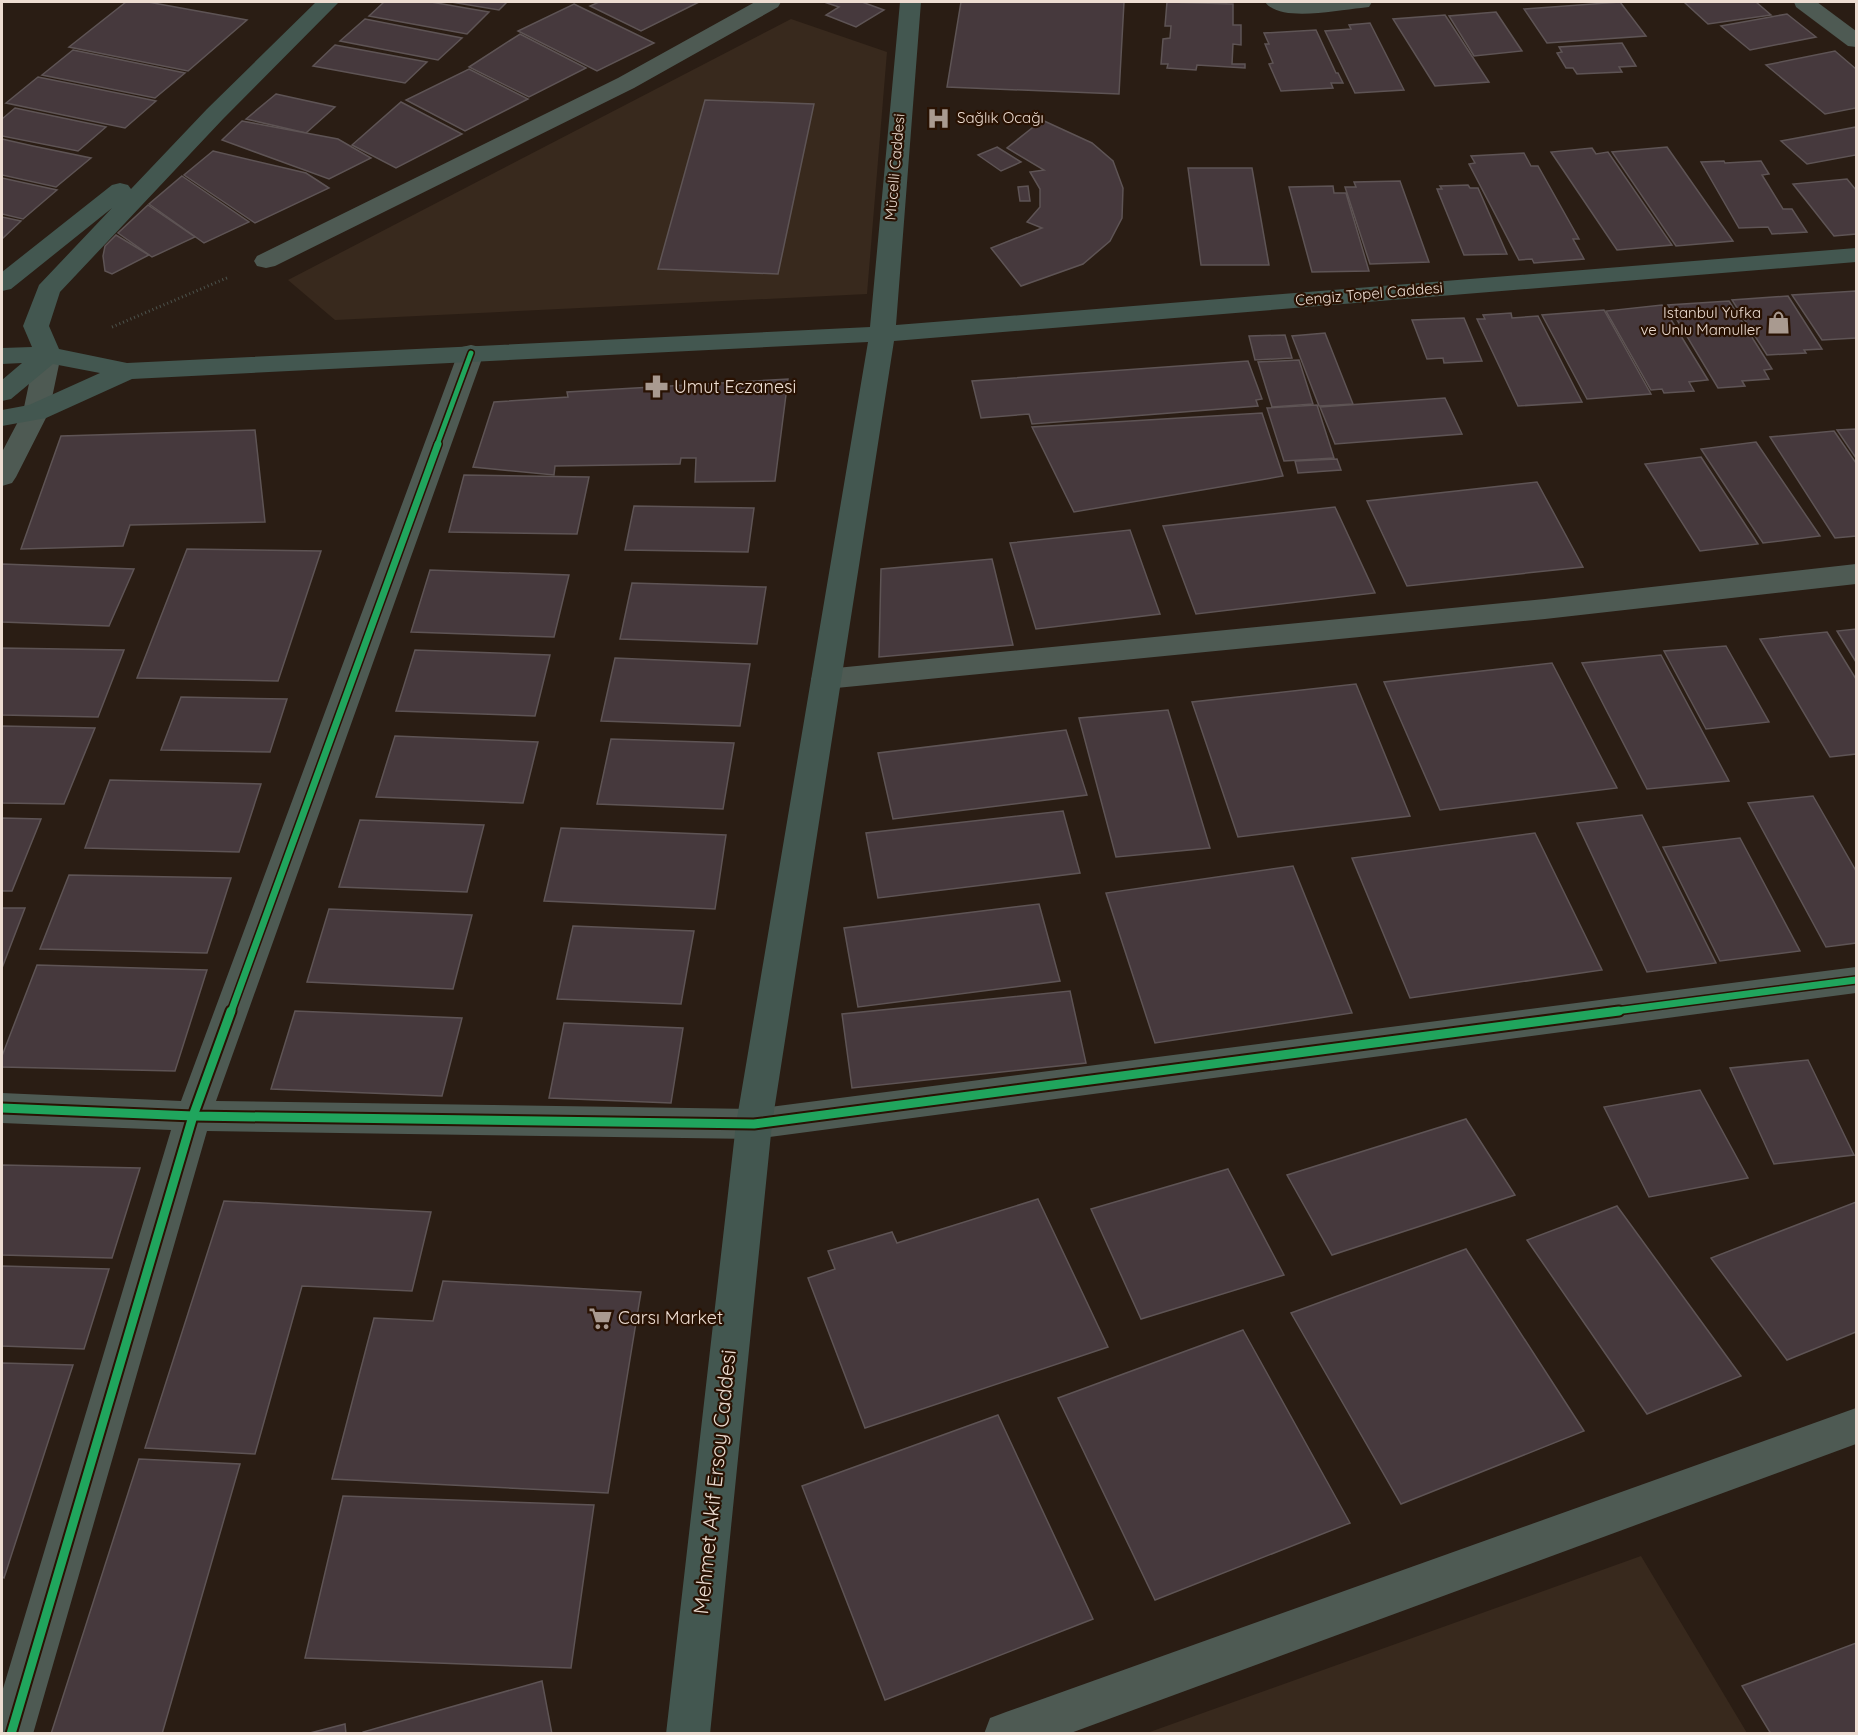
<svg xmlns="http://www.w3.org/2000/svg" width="1858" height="1735" font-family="Quicksand,sans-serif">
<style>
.education{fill:#38291d}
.building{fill:#46393d;stroke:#5e5455;stroke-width:1.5}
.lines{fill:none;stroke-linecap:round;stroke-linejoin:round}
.path{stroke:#4c534d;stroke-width:3;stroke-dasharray:1 3;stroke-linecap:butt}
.minor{fill:#4e5a53;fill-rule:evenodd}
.major{fill:#435750;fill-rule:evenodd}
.cycleway-far2-casing{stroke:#291203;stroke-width:8}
.cycleway-far1-casing{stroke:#291203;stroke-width:10}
.cycleway-casing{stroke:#291203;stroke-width:13}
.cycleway-far2{stroke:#20a55d;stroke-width:5}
.cycleway-far1{stroke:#20a55d;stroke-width:7}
.cycleway{stroke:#20a55d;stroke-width:9}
.labels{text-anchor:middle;stroke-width:4.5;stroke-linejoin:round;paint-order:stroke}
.far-poi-label{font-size:15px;fill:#edddd2;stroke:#291203;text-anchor:start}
.far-street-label{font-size:15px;fill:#edddd2;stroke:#291203}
.poi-label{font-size:18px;fill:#edddd2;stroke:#291203;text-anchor:start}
.near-street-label{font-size:21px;fill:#edddd2;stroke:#291203}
</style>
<rect width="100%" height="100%" fill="#2a1d14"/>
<g class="education">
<polygon points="791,19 887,52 867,294 335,320 288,280"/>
<polygon points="1641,1556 1747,1733 1147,1733"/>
</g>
<g class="building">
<polygon points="126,2 148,2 247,20 188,71 69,47"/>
<polygon points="384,2 431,2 489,12 467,34 369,16"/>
<polygon points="451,2 507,2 499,10"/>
<polygon points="599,2 699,2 641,31 590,6"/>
<polygon points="824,2 862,2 884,10 856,27 826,15 839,7"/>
<polygon points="961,2 1124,2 1119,94 947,87"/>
<polygon points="1167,2 1233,4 1233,25 1241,25 1241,45 1233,44 1232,64 1245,64 1245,68 1197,65 1196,70 1167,68 1168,64 1161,64 1163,39 1170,38 1171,26 1165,26"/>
<polygon points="1620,2 1646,36 1547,43 1524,9"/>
<polygon points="1684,2 1756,2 1771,15 1708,24"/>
<polygon points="574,4 654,43 597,71 518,31"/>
<polygon points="1496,12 1522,51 1474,56 1449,16"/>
<polygon points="1787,14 1816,37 1750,50 1721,26"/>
<polygon points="1445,15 1489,82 1435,86 1393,19"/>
<polygon points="365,19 462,38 438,60 340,41"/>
<polygon points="1370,23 1404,90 1355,93 1325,31 1351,29 1349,25"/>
<polygon points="1316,30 1336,73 1338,73 1343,83 1331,83 1333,88 1281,91 1269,64 1273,63 1265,44 1269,44 1264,33"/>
<polygon points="520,34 586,68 529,97 469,67"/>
<polygon points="1622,43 1636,66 1619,67 1622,72 1577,74 1573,68 1566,68 1557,53 1562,52 1559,47"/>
<polygon points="335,45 427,62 405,83 313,66"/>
<polygon points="73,50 185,73 155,98 42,75"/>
<polygon points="1835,51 1856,69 1856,108 1825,114 1766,65"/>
<polygon points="469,69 528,99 465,131 406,100"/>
<polygon points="38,77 132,96 156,101 125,128 6,103"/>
<polygon points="276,94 335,107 306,133 246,119"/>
<polygon points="705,100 814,104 778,274 658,269"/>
<polygon points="401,102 462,134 396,168 352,145"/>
<polygon points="15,108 106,127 78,151 2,136 2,119"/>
<polygon points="1042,120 1092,143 1113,161 1123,188 1122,218 1110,241 1083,264 1021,286 991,248 1042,228 1027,222 1040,207 1040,189 1030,172 1044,170 1007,148"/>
<polygon points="242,121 338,139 371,158 329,179 222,140"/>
<polygon points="1856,127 1856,155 1807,164 1781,141"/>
<polygon points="2,139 33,146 91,158 56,187 2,175"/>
<polygon points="997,147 1021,162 1001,171 978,155"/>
<polygon points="1667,147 1733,241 1676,246 1612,152"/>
<polygon points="1592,148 1596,154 1608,152 1672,245 1617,250 1551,152"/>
<polygon points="213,151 306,173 329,188 255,223 184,175"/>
<polygon points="1524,153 1531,166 1538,166 1579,239 1573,239 1584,259 1534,263 1532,259 1519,260 1469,164 1475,163 1471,156"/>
<polygon points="1724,161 1725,163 1761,161 1769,174 1762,175 1783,209 1792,209 1807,232 1772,234 1768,227 1739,228 1701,162"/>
<polygon points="1188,168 1252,168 1269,265 1201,265"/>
<polygon points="182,176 249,222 204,243 149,204"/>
<polygon points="2,178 57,190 23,219 2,214"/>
<polygon points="1847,179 1856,190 1856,234 1834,236 1793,184"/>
<polygon points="1400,181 1429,262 1370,264 1345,187 1356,187 1354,182"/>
<polygon points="1468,185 1470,188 1478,188 1507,254 1464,255 1437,189 1442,189 1440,186"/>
<polygon points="1028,186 1030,201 1020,201 1018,187"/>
<polygon points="1333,186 1334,193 1346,193 1369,271 1312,272 1289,187"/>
<polygon points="148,205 195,237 152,257 118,233"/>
<polygon points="2,217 21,221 2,239"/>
<polygon points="116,235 149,255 112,274 105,271 103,256 105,246"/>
<polygon points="1856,291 1856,338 1822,340 1792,295"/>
<polygon points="1788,296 1822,349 1804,350 1806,353 1767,355 1732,300"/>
<polygon points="1729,301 1772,369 1764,370 1769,379 1742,381 1745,386 1718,388 1668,305"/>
<polygon points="1662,305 1708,380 1689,382 1694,391 1664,393 1662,389 1651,390 1606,311"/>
<polygon points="1604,310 1651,394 1587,399 1542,315"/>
<polygon points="1511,313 1512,318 1538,316 1582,402 1518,406 1477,319 1485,319 1483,315"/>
<polygon points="1464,318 1482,361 1444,363 1443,358 1427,359 1412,320"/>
<polygon points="1325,333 1353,404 1319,406 1292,336"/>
<polygon points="1285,335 1292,358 1255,360 1249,336"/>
<polygon points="1299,360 1313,404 1272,407 1258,362"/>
<polygon points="1248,361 1262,399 1256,400 1258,406 1032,424 1029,414 981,418 972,381"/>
<polygon points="788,379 775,481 695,482 696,458 681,458 680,464 555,466 554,475 473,467 494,402 568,397 567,392"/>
<polygon points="1445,398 1462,434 1335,444 1320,407"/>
<polygon points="1317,405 1334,458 1284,461 1267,408"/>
<polygon points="1262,413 1283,476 1074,512 1032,427"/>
<polygon points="1856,429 1856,458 1837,430"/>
<polygon points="255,430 265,522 130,525 123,546 21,549 61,436"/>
<polygon points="1834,431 1856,463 1856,536 1835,538 1770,437"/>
<polygon points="1756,442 1820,536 1763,543 1701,449"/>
<polygon points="1701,457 1758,544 1700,551 1645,464"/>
<polygon points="1337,459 1341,470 1298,473 1295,461"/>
<polygon points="464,475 589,477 577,534 449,532"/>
<polygon points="1537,482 1583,567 1407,586 1367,501"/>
<polygon points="634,506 754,508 748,552 625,550"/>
<polygon points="1335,507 1375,593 1196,614 1163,526"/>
<polygon points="1130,530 1160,614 1036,629 1010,543"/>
<polygon points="187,549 321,551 278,681 137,678"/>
<polygon points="992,559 1013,645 879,657 881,569"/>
<polygon points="2,564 134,569 109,626 2,622"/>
<polygon points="430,570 569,575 554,637 411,632"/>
<polygon points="632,583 766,587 757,644 620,639"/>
<polygon points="1856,629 1856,662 1837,631"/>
<polygon points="1827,632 1856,679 1856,754 1830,757 1760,639"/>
<polygon points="1726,646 1769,722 1706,729 1664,651"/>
<polygon points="2,648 124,650 98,717 2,715"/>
<polygon points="415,650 550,655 535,716 396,711"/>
<polygon points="1661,655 1729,781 1647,789 1582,663"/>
<polygon points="615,658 750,664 740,726 601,721"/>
<polygon points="1552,663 1617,788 1440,810 1384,682"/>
<polygon points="1356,684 1410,816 1238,837 1192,702"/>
<polygon points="181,697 287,699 270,752 161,750"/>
<polygon points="1168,710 1210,848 1116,857 1079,718"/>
<polygon points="2,726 95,728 64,804 2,803"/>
<polygon points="1066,730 1087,795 893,819 878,753"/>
<polygon points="395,736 538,742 523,803 376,797"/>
<polygon points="611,739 734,743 723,809 597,804"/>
<polygon points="110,780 261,784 239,852 85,848"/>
<polygon points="1813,796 1856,871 1856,943 1826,947 1748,803"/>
<polygon points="1063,811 1080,873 878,898 866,833"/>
<polygon points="1642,815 1716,963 1647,972 1577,823"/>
<polygon points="2,818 41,819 12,891 2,891"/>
<polygon points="360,820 484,825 467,892 339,887"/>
<polygon points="561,828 726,835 715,909 544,901"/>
<polygon points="1535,833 1602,970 1410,998 1352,858"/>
<polygon points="1740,838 1800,951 1720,961 1663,847"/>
<polygon points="1293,866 1352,1013 1155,1043 1106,893"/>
<polygon points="69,875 231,878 207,953 40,949"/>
<polygon points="1039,904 1060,981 858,1007 844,928"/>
<polygon points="2,908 25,908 2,968"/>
<polygon points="329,909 472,915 453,989 307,982"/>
<polygon points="573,926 694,931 681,1004 557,999"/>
<polygon points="37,965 207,970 175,1071 2,1067 2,1056"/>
<polygon points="1070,991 1086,1063 852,1088 842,1014"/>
<polygon points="295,1011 462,1018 442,1096 271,1089"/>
<polygon points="564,1023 683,1028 671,1103 549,1098"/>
<polygon points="1808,1060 1854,1155 1774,1164 1730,1068"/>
<polygon points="1700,1090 1748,1178 1649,1197 1604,1107"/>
<polygon points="1466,1119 1515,1195 1332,1255 1287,1175"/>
<polygon points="2,1165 140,1168 112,1258 2,1255"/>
<polygon points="1228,1169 1284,1275 1141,1319 1091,1209"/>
<polygon points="1038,1199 1108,1347 865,1428 808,1278 835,1269 828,1251 892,1232 897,1243"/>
<polygon points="224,1201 431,1212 412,1291 302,1286 255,1454 145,1448"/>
<polygon points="1856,1202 1856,1332 1787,1360 1711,1258"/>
<polygon points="1617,1206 1741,1376 1647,1414 1527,1240"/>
<polygon points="1466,1249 1584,1431 1401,1504 1291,1313"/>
<polygon points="2,1266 109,1269 84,1349 2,1346"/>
<polygon points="443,1281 641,1292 608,1493 332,1479 374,1318 433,1321"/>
<polygon points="1243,1330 1350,1523 1155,1600 1058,1398"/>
<polygon points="2,1363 73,1365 4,1578 2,1577"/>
<polygon points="998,1415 1093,1619 885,1700 802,1486"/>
<polygon points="139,1459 240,1464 162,1734 51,1734"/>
<polygon points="343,1496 594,1505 571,1668 305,1658"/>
<polygon points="1856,1643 1856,1734 1771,1734 1742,1686"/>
<polygon points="542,1681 552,1734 363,1734 363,1732"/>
<polygon points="345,1724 346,1734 306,1734"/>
</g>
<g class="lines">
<polyline class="path" points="112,327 229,277"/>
<g class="minor">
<polygon points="755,2 781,2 778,7 634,88 275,266 266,268 257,266 254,261 257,256 618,78"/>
<path d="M 1265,2 L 1372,2 L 1369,7 L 1361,8 C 1337,10 1280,23 1265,2 Z"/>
<polygon points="1794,2 1817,2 1856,31 1856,47 1848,46 1796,7"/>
<polygon points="471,345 480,347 484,353 216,1101 754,1109 1856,967 1856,993 754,1139 207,1131 33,1734 2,1734 2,1692 171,1130 2,1123 2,1093 181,1101 458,353 462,347"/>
<polygon points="48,347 57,349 61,355 49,412 16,477 12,483 2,486 2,452 23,412 35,355 39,349"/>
<polygon points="1856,564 1856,584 1545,619 826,689 815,686 811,679 815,672 826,669 1545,599"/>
<polygon points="1856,1408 1856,1444 1068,1734 984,1734 990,1718 1006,1712"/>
</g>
<polygon class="major" points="316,2 339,2 223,119 60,292 49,326 59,349 127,363 870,327 900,2 921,2 896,325 1856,248 1856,262 894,341 772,1124 710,1734 666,1734 736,1124 868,342 132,379 46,418 2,426 2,410 29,405 100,373 53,364 11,399 2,401 2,380 22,363 2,364 2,348 32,347 23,326 39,285 112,208 11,289 2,291 2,272 112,185 120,183 128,185 131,189 207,109"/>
<defs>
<polyline id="cycleway-far2" points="437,445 471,353"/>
<g id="cycleway-far1">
<polyline points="231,1012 438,444"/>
<polyline points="1608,1012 1856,980"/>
</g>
<g id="cycleway">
<polyline points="2,1108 193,1116 754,1124 1619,1011"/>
<polyline points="11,1734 193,1116 231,1011"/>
</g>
</defs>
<use href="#cycleway-far2" class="cycleway-far2-casing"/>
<use href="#cycleway-far1" class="cycleway-far1-casing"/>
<use href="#cycleway" class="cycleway-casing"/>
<use href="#cycleway-far2" class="cycleway-far2"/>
<use href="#cycleway-far1" class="cycleway-far1"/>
<use href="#cycleway" class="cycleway"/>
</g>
<defs>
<symbol id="hospital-bare" viewBox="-9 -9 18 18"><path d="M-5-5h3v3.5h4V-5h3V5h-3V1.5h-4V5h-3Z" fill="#a99a90" stroke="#291203" stroke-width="2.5" paint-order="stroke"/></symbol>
<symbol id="shop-bare" viewBox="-9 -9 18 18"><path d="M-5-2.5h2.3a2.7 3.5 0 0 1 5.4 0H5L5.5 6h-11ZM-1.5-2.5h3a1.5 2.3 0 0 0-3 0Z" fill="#a99a90" stroke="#291203" stroke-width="2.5" paint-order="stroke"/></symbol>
<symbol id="pharmacy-bare" viewBox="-9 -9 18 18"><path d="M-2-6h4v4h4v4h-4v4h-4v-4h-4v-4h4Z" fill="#a99a90" stroke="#291203" stroke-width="2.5" paint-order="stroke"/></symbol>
<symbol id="supermarket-bare" viewBox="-9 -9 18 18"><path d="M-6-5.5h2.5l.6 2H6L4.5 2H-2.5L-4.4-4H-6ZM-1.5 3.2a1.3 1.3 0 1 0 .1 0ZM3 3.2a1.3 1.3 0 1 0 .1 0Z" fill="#a99a90" stroke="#291203" stroke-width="2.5" paint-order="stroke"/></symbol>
</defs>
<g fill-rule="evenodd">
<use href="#hospital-bare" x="922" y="102" width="33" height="33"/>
<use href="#shop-bare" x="1762" y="306" width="33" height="33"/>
<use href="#pharmacy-bare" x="640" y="370" width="33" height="33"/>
<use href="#supermarket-bare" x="584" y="1302" width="33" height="33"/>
</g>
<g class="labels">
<g class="far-poi-label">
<text x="957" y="123">Sağlık Ocağı</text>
<text x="1761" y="318" text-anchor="end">Istanbul Yufka<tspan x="1761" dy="17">ve Unlu Mamuller</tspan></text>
</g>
<g class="far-street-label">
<text transform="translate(895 167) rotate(-85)" y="5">Mücelli Caddesi</text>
<text transform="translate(1369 294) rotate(-5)" y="5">Cengiz Topel Caddesi</text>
</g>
<g class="poi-label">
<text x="674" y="393">Umut Eczanesi</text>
<text x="618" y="1324">Carsı Market</text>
</g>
<g class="near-street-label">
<text transform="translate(715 1482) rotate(-84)" y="7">Mehmet Akif Ersoy Caddesi</text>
</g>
</g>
<rect width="1858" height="1735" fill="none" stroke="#edddd2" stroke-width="6"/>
</svg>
